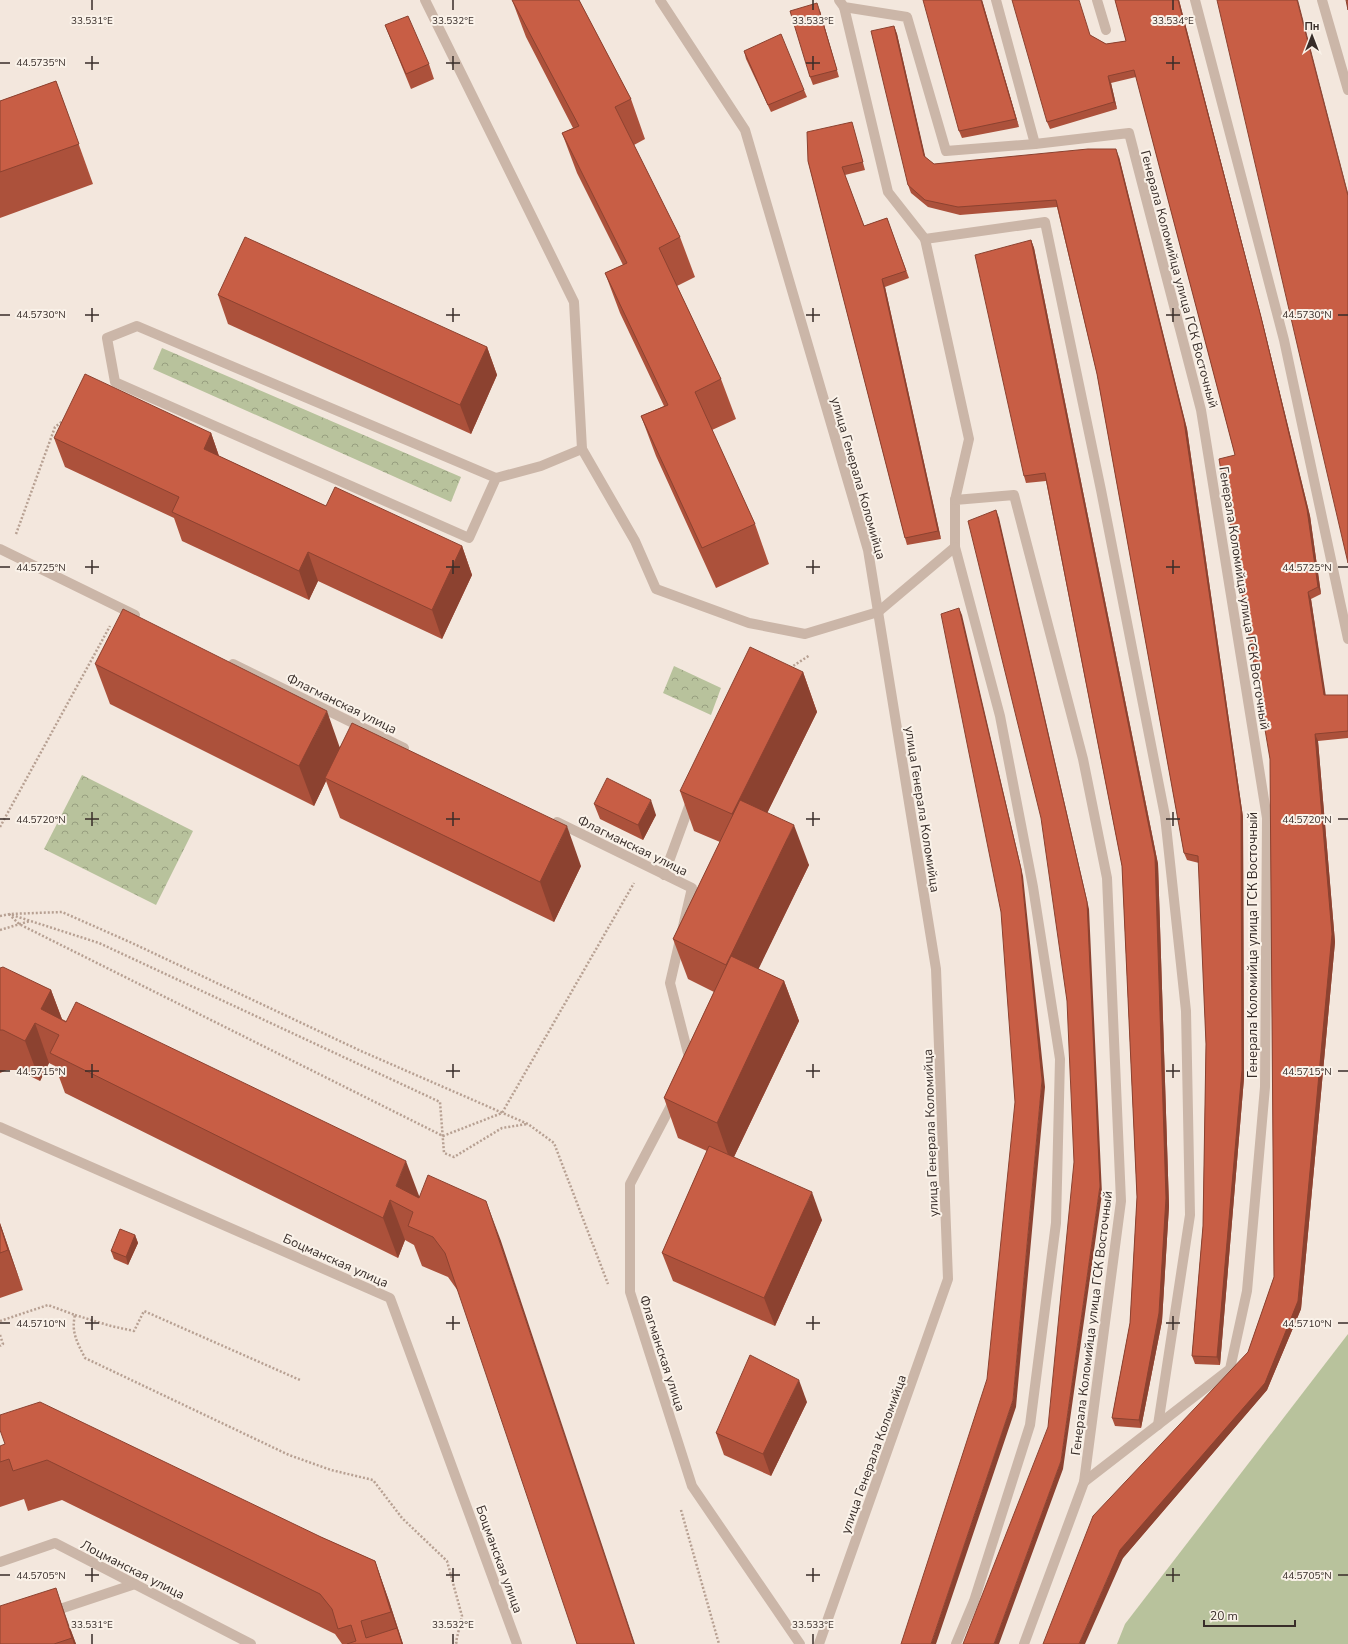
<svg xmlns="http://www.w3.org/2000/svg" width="1348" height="1644" font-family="'Nunito Sans',sans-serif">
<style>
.grass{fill:#b8c29c}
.park{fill:url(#park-crowns)}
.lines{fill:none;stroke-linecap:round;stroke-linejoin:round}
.path{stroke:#b7a092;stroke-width:2.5;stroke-dasharray:2 2;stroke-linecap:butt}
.lane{stroke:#cbb6a8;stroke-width:10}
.street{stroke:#cbb6a8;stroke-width:10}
.wall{fill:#ac513b}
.shaded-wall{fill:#8c4230}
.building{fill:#c85e45;stroke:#8c4230}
.ticks{fill:none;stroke:#382d29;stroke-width:1.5}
.labels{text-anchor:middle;stroke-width:4;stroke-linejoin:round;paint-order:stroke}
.street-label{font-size:13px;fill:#382d29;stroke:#faf2e9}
.ticks-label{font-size:10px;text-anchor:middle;fill:#382d29;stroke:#faf2e9;stroke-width:4;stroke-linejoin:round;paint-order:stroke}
</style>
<defs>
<pattern id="park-crowns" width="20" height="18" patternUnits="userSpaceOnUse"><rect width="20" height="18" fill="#b8c29c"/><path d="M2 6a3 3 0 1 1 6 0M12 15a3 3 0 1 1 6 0" fill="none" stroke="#979e7f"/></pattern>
</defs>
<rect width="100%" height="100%" fill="#f3e7dd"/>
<polygon class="grass" points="1348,1334 1348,1644 1117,1644 1125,1624"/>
<g class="park">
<polygon points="162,348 461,477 451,502 153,369"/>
<polygon points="674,666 721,688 711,715 663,693"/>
<polygon points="82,775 193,831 156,905 44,849"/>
</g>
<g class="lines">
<g class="path">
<polyline points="16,534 55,427 64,420"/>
<polyline points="790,668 810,655"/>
<polyline points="0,827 110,626"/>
<polyline points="9,914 19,924 443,1136 502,1113 634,883"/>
<polyline points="12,915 99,943 440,1102 444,1153 454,1157 502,1128 527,1124"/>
<polyline points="0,916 10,914 62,912 132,943 361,1051 528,1124 554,1143 608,1284"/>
<polyline points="0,930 30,921"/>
<polyline points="75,1315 111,1326 134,1331 144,1311 300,1380"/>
<path d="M 0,1321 L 48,1305 L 75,1315 C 71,1332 77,1342 85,1358 L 289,1455 L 331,1470 L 373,1480 L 402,1518 L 447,1561 L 462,1616 L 456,1642 L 457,1644"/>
<polyline points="0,1335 3,1344 0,1346"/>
<polyline points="681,1510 719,1644"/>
</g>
<g class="lane">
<polyline points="425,0 574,302 582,449 635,541 656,589 749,623 805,634 878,612 955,547 955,500 1014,495 1083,759 1107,878 1121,1201 1084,1482 1024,1644"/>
<polyline points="839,0 844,7 907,17 946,151 1035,144 1129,133 1201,410 1267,818 1265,1087 1247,1291 1230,1369 1084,1482"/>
<polyline points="996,0 1035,144"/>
<polyline points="1097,0 1106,30"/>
<polyline points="1195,0 1284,340 1348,639"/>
<polyline points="1322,0 1348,90"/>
<polyline points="844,7 888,192 925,239 1045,222 1101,490 1165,816 1186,1011 1190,1215 1158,1425"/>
<polyline points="925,239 969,439 955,500"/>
<polyline points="496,478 469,538 115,382 107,338 137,326 496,478 541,466 582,449"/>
<polyline points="955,547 1000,716 1033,887 1060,1059 1056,1223 1030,1425 974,1601 956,1644"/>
<polyline points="664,875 691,801"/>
<polyline points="51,1612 135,1584"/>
</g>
<g class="street">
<polyline points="660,0 745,130 868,550 936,969 948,1279 819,1644"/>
<polyline points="0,549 135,615"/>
<polyline points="233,664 404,748"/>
<polyline points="557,822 692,888 670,983 690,1061"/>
<polyline points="674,1100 630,1184 630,1292 692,1486 800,1644"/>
<polyline points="0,1127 390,1298 517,1644"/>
<polyline points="0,1562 55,1543 251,1644"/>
</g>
</g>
<g class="wall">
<polygon points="512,0 579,0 631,99 645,139 634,145 680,237 695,277 677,286 721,379 736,419 712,430 755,524 769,564 716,588 656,456 641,416 664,406 620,313 605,273 623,265 577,173 562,133 573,128 526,37"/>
<polygon points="982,0 1019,127 962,138 959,131"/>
<polygon points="1115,0 1179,0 1263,324 1310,516 1321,594 1311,599 1325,695 1348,695 1348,738 1318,741 1335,942 1301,1309 1267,1390 1123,1558 1043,1644 1248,1352 1274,1277 1270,759 1235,455 1136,77 1111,83 1117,109 1050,129 1047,122 1090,35 1106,44 1126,41"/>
<polygon points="820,11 839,77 813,85 810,77"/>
<polygon points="385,25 429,64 434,79 411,89 391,40"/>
<polygon points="894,26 897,34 925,157 934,164 1119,157 1187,429 1243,817 1244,1078 1220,1365 1195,1364 1192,1356 1203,1226 1206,1044 1199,863 1187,860 1184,853 1097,374 1057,207 960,215 928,207 911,193 908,185"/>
<polygon points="744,51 804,90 807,97 771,112 746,59"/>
<polygon points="56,81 93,184 0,218 0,101"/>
<polygon points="854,130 865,170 845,175 864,226 887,218 909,278 885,287 941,539 907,545 905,538 808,161"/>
<polygon points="1031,240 1034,248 1158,864 1169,1206 1162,1321 1141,1428 1115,1426 1112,1418 1130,1323 1137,1197 1122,866 1046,481 1026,483 1024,476"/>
<polygon points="218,295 487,347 497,375 471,434 228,324"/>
<polygon points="211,433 219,456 326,506 462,546 472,575 442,639 318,581 309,600 182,541 174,518 65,467 54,438"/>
<polygon points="95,664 340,747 581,866 554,922 340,818 326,781 314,806 110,704"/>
<polygon points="803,672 817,712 767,813 809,865 758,969 784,981 799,1021 734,1157 822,1220 775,1326 673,1281 662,1253 707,1151 678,1138 664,1098 714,992 688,979 673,939 720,842 694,831 680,791"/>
<polygon points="594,804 656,815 643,840 600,819"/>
<polygon points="0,968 51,990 62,1019 419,1197 501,1241 458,1291 448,1277 422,1266 414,1245 405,1240 398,1258 65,1093 55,1066 49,1063 40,1081 18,1070 7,1070 0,1073"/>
<polygon points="0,1223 23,1290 0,1298"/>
<polygon points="135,1235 138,1243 128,1265 114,1259 111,1251"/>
<polygon points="807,1402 771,1476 724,1455 716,1433"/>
<polygon points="0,1446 321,1537 375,1561 389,1601 403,1644 342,1644 335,1634 62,1500 28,1511 24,1499 0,1507"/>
<polygon points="70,1628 76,1644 0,1644"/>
</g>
<g class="shaded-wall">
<polygon points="981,0 982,0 1019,127 1016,119"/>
<polygon points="1178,0 1179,0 1263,324 1310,516 1321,594 1318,587"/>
<polygon points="1297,0 1298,0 1348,193 1348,196"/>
<polygon points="817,3 820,11 839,77 837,70"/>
<polygon points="894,26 897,34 927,164 924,156"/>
<polygon points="1108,76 1111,83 1117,109 1114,102"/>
<polygon points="1116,149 1119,157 1187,429 1243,817 1244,1078 1220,1365 1217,1357 1241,810"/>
<polygon points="1031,240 1034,248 1158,864 1169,1206 1162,1321 1141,1428 1139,1420 1155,857"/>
<polygon points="882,279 885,287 941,539 938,531"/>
<polygon points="487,347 497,375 471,434 460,405"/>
<polygon points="211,433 221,462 204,449"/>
<polygon points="996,510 999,518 1089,909 1102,1194 1063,1469 999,1644 994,1644 1061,1461 1100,1186"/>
<polygon points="462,546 472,575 442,639 432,610"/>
<polygon points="308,552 318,581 309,600 299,571"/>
<polygon points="1308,592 1311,599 1327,703 1324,695"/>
<polygon points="959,608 962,615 1023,876 1045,1087 1016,1407 936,1644 931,1644 1013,1400 1042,1080"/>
<polygon points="803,672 817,712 747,854 732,814"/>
<polygon points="327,711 341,751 325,778 326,781 314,806 299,766"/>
<polygon points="1315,734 1318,741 1335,942 1301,1309 1267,1390 1123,1558 1085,1644 1079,1644 1120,1550 1298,1301"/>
<polygon points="651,800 656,815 643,840 638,825"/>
<polygon points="794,825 809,865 741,1005 726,965"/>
<polygon points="567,826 581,866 554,922 540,882"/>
<polygon points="784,981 799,1021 731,1163 717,1123"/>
<polygon points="51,990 66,1030 59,1035 41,1009"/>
<polygon points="35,1023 49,1063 40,1081 25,1041"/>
<polygon points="406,1161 421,1201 413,1212 396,1186"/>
<polygon points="812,1192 822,1220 775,1326 764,1298"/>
<polygon points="390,1200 405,1240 398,1258 383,1218"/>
<polygon points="486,1201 501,1241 635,1644 634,1644"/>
<polygon points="0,1223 23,1290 8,1250 0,1225"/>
<polygon points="135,1235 138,1243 128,1265 126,1257"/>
<polygon points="799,1380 807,1402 771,1476 763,1454"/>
<polygon points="375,1561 389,1601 403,1644 402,1644 391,1612"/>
<polygon points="56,1588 70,1628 76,1644 74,1644 72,1638"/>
</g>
<g class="building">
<polygon points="512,0 579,0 631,99 615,107 680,237 659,248 721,379 695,392 755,524 702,548 641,416 668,405 605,273 627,263 562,133 579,126"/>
<polygon points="923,0 981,0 1016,119 959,131"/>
<polygon points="1012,0 1079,0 1090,35 1106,44 1126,41 1115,0 1178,0 1261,317 1307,509 1318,587 1308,592 1324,695 1348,695 1348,731 1315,734 1332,934 1298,1301 1265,1383 1120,1550 1079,1644 1043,1644 1093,1516 1248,1352 1274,1277 1270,759 1219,459 1235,455 1134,70 1108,76 1114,102 1047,122"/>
<polygon points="1217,0 1297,0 1348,196 1348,563"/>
<polygon points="1346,0 1348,0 1348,10"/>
<polygon points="817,3 837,70 810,77 790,11"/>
<polygon points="408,16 429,64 406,74 385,25"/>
<polygon points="894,26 924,156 934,164 1088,149 1116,149 1184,421 1241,810 1242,1070 1217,1357 1192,1356 1203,1226 1206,1044 1198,856 1184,853 1097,374 1056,200 958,207 925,200 908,185 871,31"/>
<polygon points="781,34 804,90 768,105 744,51"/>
<polygon points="56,81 79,144 0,172 0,101"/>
<polygon points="852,122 863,162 842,167 864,226 887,218 906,271 882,279 938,531 905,538 808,161 807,132"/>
<polygon points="245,237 487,347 460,405 218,295"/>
<polygon points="1031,240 1155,857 1166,1198 1159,1313 1139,1420 1112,1418 1130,1323 1137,1197 1122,866 1045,473 1024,476 975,255"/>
<polygon points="85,374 211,433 204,449 326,506 335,487 462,546 432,610 308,552 299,571 172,512 179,497 54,438"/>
<polygon points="996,510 1087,902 1100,1186 1061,1461 994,1644 963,1644 1048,1427 1074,1162 1067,1001 1041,818 968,521"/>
<polygon points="959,608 1021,869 1042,1080 1013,1400 931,1644 901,1644 987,1379 1015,1102 1001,912 941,614"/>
<polygon points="123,609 327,711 299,766 95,664"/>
<polygon points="750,647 803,672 732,814 680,791"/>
<polygon points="352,723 567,826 540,882 325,778"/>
<polygon points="607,778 651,800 638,825 594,804"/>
<polygon points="740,800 794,825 726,965 673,939"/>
<polygon points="731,956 784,981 717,1123 664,1098"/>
<polygon points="3,967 51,990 41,1009 66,1022 76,1002 406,1161 396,1186 419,1198 428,1175 486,1201 634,1644 577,1644 445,1253 433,1237 408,1226 413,1212 390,1200 383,1218 50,1053 59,1035 35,1023 25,1041 3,1030 0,1030 0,968"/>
<polygon points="709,1146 812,1192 764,1298 662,1253"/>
<polygon points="0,1225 8,1250 0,1253"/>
<polygon points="120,1229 135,1235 126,1257 111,1251"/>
<polygon points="750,1355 799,1380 763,1454 716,1433"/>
<polygon points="40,1402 321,1537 375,1561 391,1612 361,1621 366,1638 397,1628 402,1644 347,1644 356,1641 351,1625 338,1629 332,1609 320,1594 47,1460 13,1471 9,1459 0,1462 0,1446 5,1444 0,1430 0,1415"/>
<polygon points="56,1588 72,1638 54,1644 0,1644 0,1606"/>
</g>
<path class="ticks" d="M 92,0 L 92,10M 453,0 L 453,10M 813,0 L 813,10M 1173,0 L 1173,10M 92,56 L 92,70M 453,56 L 453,70M 813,56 L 813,70M 1173,56 L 1173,70M 0,63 L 10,63M 85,63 L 99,63M 446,63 L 460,63M 806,63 L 820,63M 1166,63 L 1180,63M 92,308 L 92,322M 453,308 L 453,322M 813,308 L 813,322M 1173,308 L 1173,322M 0,315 L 10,315M 85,315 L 99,315M 446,315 L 460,315M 806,315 L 820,315M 1166,315 L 1180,315M 1338,315 L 1348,315M 92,560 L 92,574M 453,560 L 453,574M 813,560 L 813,574M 1173,560 L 1173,574M 0,567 L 10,567M 85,567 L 99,567M 446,567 L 460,567M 806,567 L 820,567M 1166,567 L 1180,567M 1338,567 L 1348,567M 92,812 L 92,826M 453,812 L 453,826M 813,812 L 813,826M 1173,812 L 1173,826M 0,819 L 10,819M 85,819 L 99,819M 446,819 L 460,819M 806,819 L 820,819M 1166,819 L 1180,819M 1338,819 L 1348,819M 92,1064 L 92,1078M 453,1064 L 453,1078M 813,1064 L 813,1078M 1173,1064 L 1173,1078M 0,1071 L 10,1071M 85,1071 L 99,1071M 446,1071 L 460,1071M 806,1071 L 820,1071M 1166,1071 L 1180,1071M 1338,1071 L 1348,1071M 92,1316 L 92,1330M 453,1316 L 453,1330M 813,1316 L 813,1330M 1173,1316 L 1173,1330M 0,1323 L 10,1323M 85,1323 L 99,1323M 446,1323 L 460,1323M 806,1323 L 820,1323M 1166,1323 L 1180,1323M 1338,1323 L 1348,1323M 92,1568 L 92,1582M 453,1568 L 453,1582M 813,1568 L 813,1582M 1173,1568 L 1173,1582M 0,1575 L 10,1575M 85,1575 L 99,1575M 446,1575 L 460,1575M 806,1575 L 820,1575M 1166,1575 L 1180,1575M 1338,1575 L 1348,1575M 92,1634 L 92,1644M 453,1634 L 453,1644M 813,1634 L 813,1644"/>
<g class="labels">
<g class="street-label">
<text transform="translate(1180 279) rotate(75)" y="5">Генерала Коломийца улица ГСК Восточный</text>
<text transform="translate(859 478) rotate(74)" y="5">улица Генерала Коломийца</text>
<text transform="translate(1245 598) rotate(81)" y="5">Генерала Коломийца улица ГСК Восточный</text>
<text transform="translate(342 703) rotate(26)" y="5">Флагманская улица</text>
<text transform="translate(923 809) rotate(81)" y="5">улица Генерала Коломийца</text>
<text transform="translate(633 845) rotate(26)" y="5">Флагманская улица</text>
<text transform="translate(1252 945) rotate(-90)" y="5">Генерала Коломийца улица ГСК Восточный</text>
<text transform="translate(930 1133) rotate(-92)" y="5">улица Генерала Коломийца</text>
<text transform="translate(336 1260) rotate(24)" y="5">Боцманская улица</text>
<text transform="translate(1091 1323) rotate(-83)" y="5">Генерала Коломийца улица ГСК Восточный</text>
<text transform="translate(663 1353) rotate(72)" y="5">Флагманская улица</text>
<text transform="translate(873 1454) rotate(-70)" y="5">улица Генерала Коломийца</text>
<text transform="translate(500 1559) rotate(70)" y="5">Боцманская улица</text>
<text transform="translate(133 1569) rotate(27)" y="5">Лоцманская улица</text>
</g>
</g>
<g class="ticks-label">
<text x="92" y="24">33.531°E</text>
<text x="453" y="24">33.532°E</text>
<text x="813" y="24">33.533°E</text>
<text x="1173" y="24">33.534°E</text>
<text x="41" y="66">44.5735°N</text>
<text x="41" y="318">44.5730°N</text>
<text x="1307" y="318">44.5730°N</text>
<text x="41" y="571">44.5725°N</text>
<text x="1307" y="571">44.5725°N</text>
<text x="41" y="823">44.5720°N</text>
<text x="1307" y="823">44.5720°N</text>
<text x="41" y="1075">44.5715°N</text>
<text x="1307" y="1075">44.5715°N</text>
<text x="41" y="1327">44.5710°N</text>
<text x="1307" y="1327">44.5710°N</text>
<text x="41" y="1579">44.5705°N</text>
<text x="1307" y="1579">44.5705°N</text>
<text x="92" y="1628">33.531°E</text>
<text x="453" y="1628">33.532°E</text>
<text x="813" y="1628">33.533°E</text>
</g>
<g transform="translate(1312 36)" stroke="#faf2e9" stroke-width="3" paint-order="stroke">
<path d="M0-3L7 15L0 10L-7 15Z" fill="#382d29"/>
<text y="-6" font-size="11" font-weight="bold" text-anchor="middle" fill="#382d29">Пн</text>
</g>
<path d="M1204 1620v6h91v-6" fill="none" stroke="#382d29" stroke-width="2"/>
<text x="1210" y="1620" font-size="12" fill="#382d29" stroke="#faf2e9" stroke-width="3" paint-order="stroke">20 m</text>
</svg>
